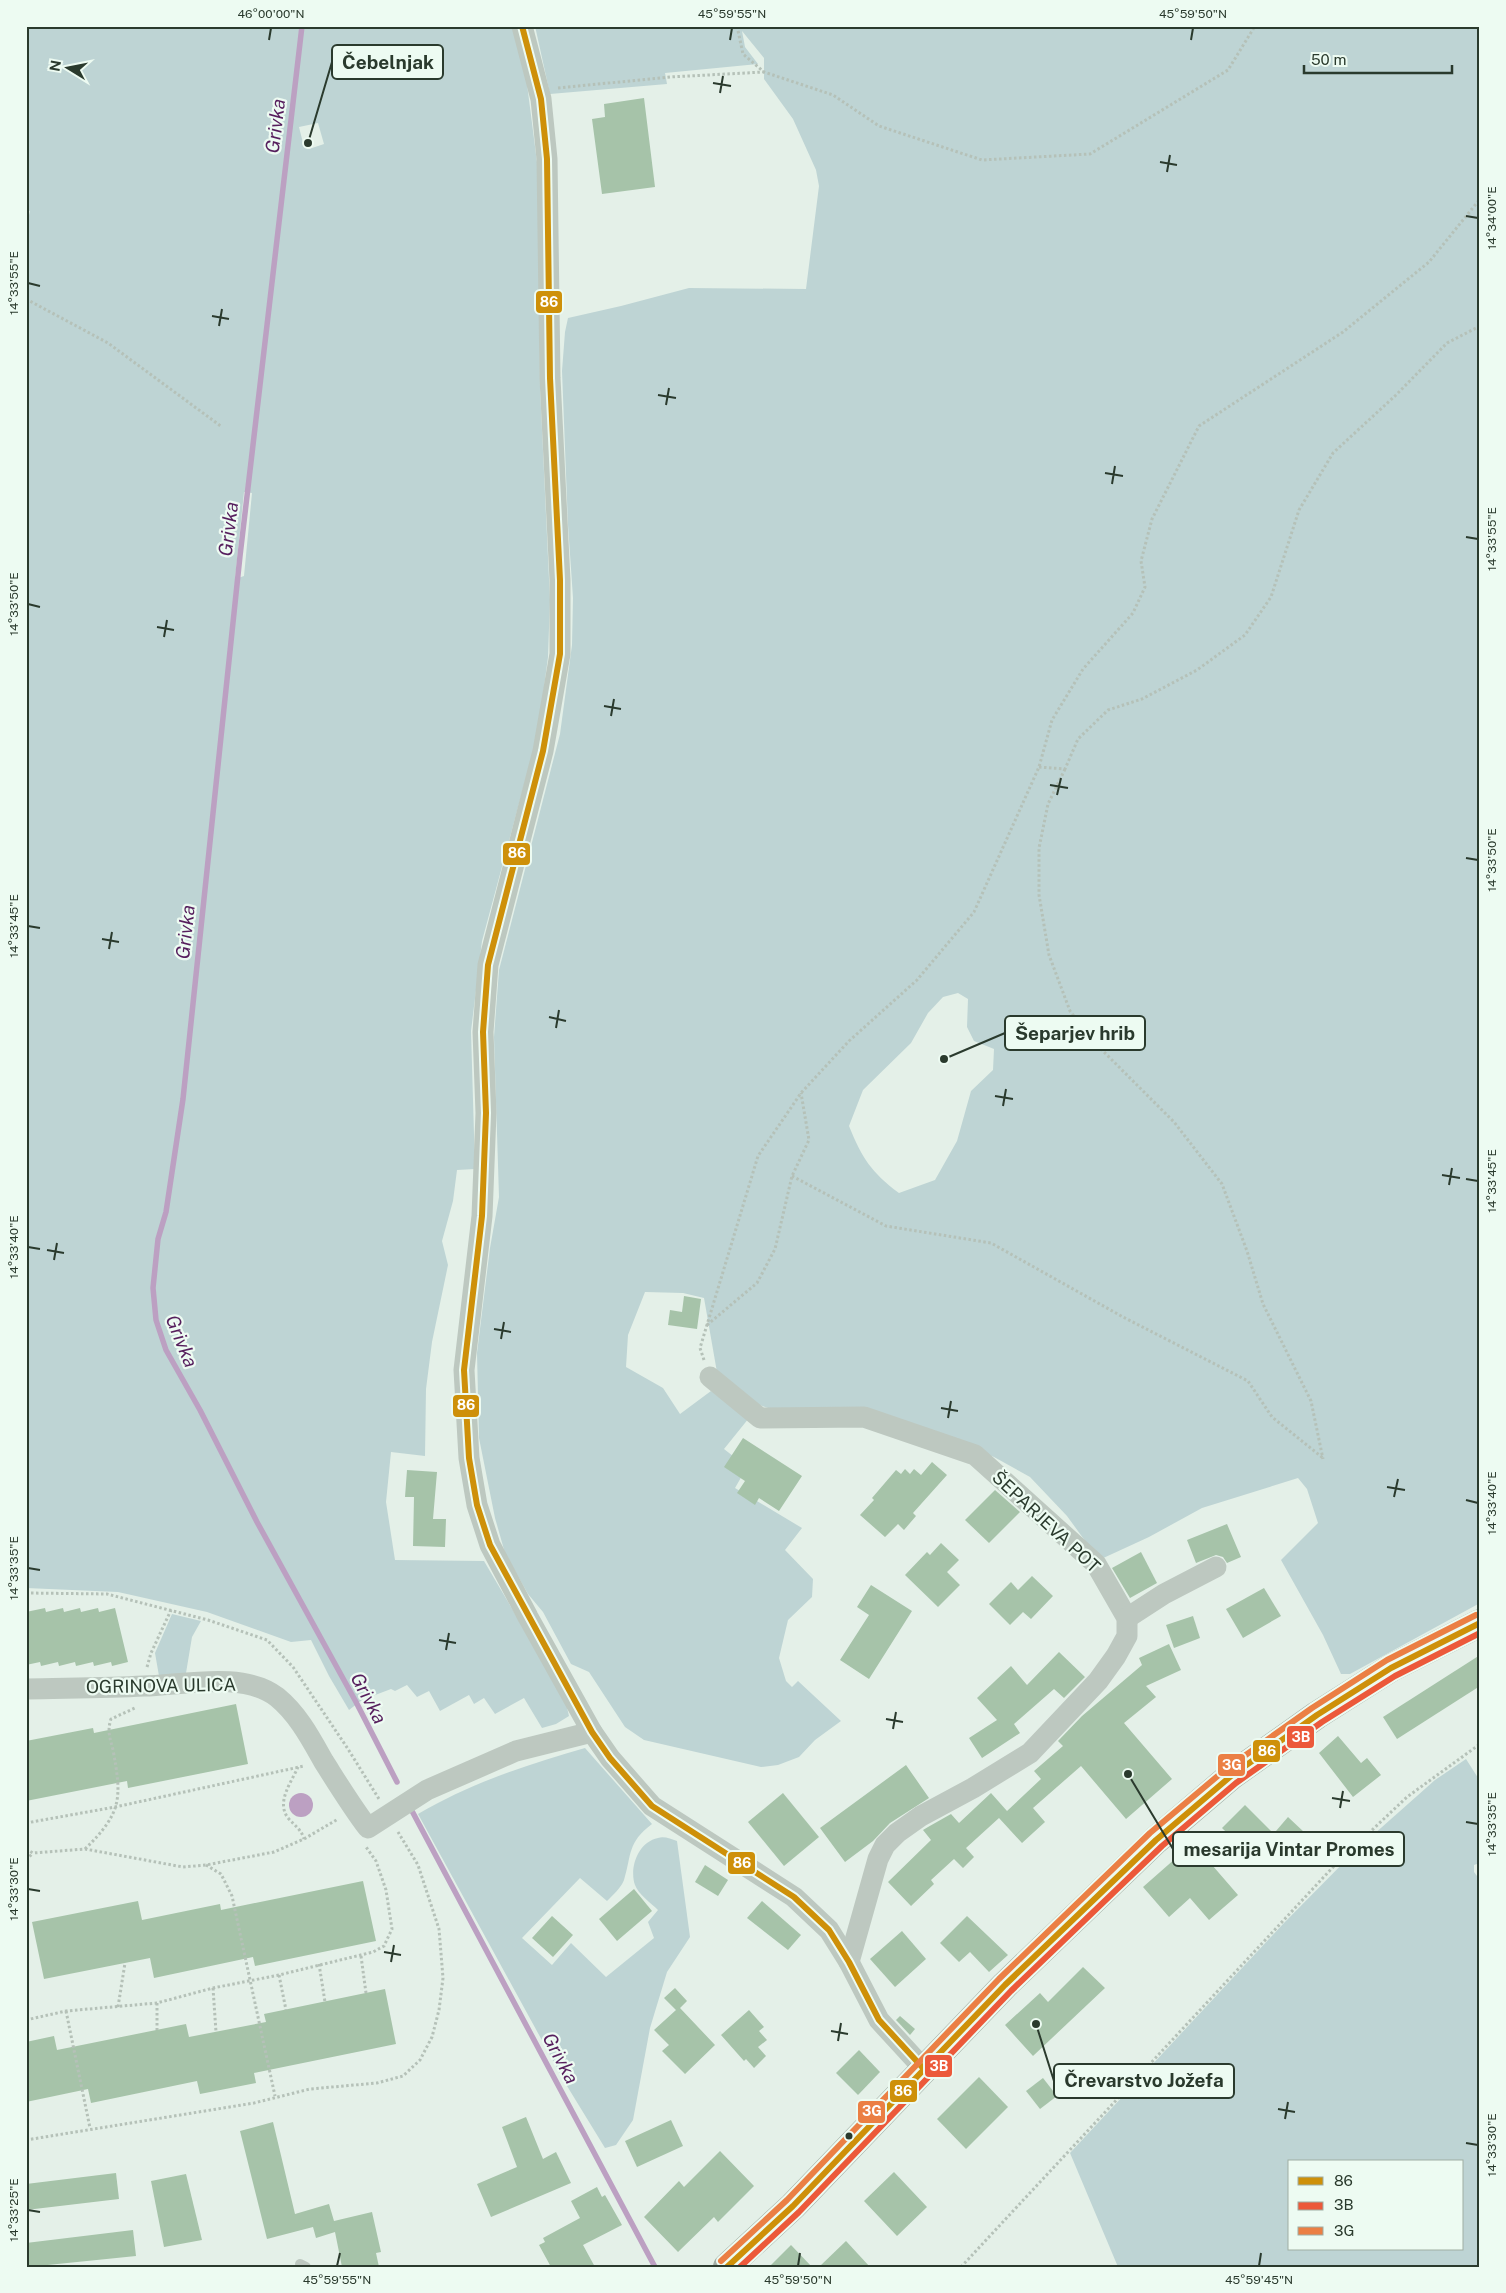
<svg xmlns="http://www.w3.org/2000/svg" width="1506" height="2293" font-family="'Public Sans',sans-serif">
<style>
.green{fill:#bed4d4;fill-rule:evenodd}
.water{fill:#bca0c2}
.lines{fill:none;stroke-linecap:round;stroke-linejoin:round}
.stream{stroke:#bca0c2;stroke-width:5.5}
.building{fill:#a6c3a9}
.path{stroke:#b5c1b8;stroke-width:3;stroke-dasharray:2.5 2.5;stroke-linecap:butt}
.service{stroke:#bdc8c0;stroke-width:10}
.minor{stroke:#bdc8c0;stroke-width:21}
.primary{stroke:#a2ada5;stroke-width:28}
.bus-1-casing{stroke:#edfbf2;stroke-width:10}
.bus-2-casing{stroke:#edfbf2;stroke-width:10}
.bus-3-casing{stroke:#edfbf2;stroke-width:10}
.bus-1{stroke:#ce9009;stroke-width:6}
.bus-2{stroke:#ec593a;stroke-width:6}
.bus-3{stroke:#eb7f44;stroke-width:6}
.ticks{fill:none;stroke:#2a3a2d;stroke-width:2}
.bus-dot{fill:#2a3a2d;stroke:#edfbf2;stroke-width:2}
.labels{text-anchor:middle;stroke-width:4.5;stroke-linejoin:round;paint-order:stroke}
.street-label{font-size:18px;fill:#2a3a2d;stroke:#edfbf2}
.water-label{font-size:19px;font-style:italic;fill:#561e5d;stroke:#edfbf2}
.leader{fill:none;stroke:#2a3a2d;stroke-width:2}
.callout-dot{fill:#2a3a2d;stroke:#edfbf2;stroke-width:2}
.callout{fill:#edfbf2;stroke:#2a3a2d;stroke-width:2}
.callout-label{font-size:19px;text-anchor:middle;font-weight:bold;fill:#2a3a2d}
.line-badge{stroke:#edfbf2;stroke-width:2}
.badge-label{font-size:14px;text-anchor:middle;font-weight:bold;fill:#fff}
.neatline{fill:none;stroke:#2a3a2d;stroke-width:2}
.ticks-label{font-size:12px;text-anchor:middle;fill:#2a3a2d}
</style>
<rect width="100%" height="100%" fill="#e4f0e8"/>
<g class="green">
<path d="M 26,26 L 515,26 L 523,53 L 538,170 L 540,387 L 550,600 L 548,657 L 538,733 L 482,941 L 471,1031 L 475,1169 L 457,1170 L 453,1201 L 442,1241 L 448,1265 L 432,1342 L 426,1389 L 425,1456 L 391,1452 L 386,1502 L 395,1560 L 484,1561 L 565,1699 L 569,1716 L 556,1724 L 542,1728 L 524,1698 L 495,1714 L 484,1698 L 474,1704 L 469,1695 L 440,1711 L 429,1691 L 417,1697 L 407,1685 L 395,1691 L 391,1689 L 362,1700 L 349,1710 L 329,1676 L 311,1640 L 291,1642 L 207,1612 L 118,1592 L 26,1588 L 26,227 L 30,211 L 26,210 ZM 318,123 L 324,144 L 309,149 L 304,147 L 299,127 ZM 244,492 L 252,493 L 244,576 L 235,579 Z"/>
<path d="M 535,26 L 1480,26 L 1480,1603 L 1350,1674 L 1341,1674 L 1323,1635 L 1281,1560 L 1318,1523 L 1307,1489 L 1298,1478 L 1202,1508 L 1149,1537 L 1099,1560 L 1067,1516 L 1030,1477 L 994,1457 L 940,1435 L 787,1414 L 756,1404 L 718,1378 L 704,1298 L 683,1293 L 645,1292 L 628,1335 L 626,1367 L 663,1388 L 680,1414 L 711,1391 L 749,1418 L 724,1449 L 747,1467 L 735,1488 L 802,1528 L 785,1550 L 813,1579 L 812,1597 L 788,1620 L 779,1658 L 786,1681 L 792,1687 L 798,1681 L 841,1721 L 815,1740 L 799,1757 L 778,1765 L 761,1767 L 644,1740 L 625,1727 L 589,1672 L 571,1664 L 543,1612 L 528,1594 L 505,1553 L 495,1518 L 479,1438 L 477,1353 L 490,1248 L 499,1197 L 494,1037 L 499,970 L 560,734 L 572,645 L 573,598 L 568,525 L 562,371 L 565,332 L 568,318 L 621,306 L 689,288 L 806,289 L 819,186 L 816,170 L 793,119 L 764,79 L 764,58 L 742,31 L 745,47 L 758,64 L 665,73 L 667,84 L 550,94 ZM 958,993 L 968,999 L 967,1027 L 974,1041 L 994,1049 L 993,1070 L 971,1091 L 957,1141 L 935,1180 L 899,1193 C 871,1172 862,1158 849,1126 L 863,1090 L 911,1043 L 928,1013 L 943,997 Z"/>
<polygon points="172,1614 201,1621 192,1637 186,1673 159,1676 155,1653"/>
<path d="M 585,1748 L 652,1824 C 627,1843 632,1854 624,1880 C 621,1888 613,1895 607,1901 L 580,1878 L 522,1938 L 552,1965 L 571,1943 L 606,1977 L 654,1938 L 648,1922 L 658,1910 C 651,1903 638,1894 635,1885 C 629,1868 638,1842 658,1838 C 664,1836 671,1839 677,1841 L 690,1937 L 667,1972 L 650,2028 L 633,2120 L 616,2145 L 605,2148 L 567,2086 L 418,1814 C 471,1783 526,1765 585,1748 Z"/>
<path d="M 1466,1759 L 1480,1781 L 1480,1863 L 1474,1865 L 1474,1872 L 1480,1880 L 1480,2266 L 1118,2267 L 1070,2153 L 1283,1924 L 1355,1851 L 1435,1780 ZM 1290,2162 L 1462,2162 L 1462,2249 L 1290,2249 Z"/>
</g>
<circle class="water" cx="301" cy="1805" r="12"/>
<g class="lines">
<g class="stream">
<polyline points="302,26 240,556 183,1099 166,1212 158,1239 153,1288 156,1320 166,1350 200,1410 257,1522 356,1702 397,1782"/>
<polyline points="412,1811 655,2267"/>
</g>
</g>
<g class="building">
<polygon points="644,98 655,187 602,194 592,119 605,117 604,104"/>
<polygon points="684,1296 701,1299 697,1329 668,1325 670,1310 682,1312"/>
<polygon points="743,1438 802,1476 779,1511 759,1498 755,1505 737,1493 745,1481 724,1467"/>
<polygon points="932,1462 947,1475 913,1513 916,1516 904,1530 898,1524 885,1537 860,1515 874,1500 872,1498 896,1470 901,1474 905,1469 910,1474 914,1469 921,1475"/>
<polygon points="407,1470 437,1472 433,1519 446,1519 445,1547 413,1546 414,1497 405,1497"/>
<polygon points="995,1490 1020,1512 989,1543 965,1520"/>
<polygon points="1227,1524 1241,1557 1227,1563 1223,1557 1216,1555 1196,1563 1187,1540"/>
<polygon points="941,1543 959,1560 947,1572 960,1585 938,1607 905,1575 927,1552 930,1555"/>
<polygon points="1141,1552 1157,1583 1130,1598 1112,1568"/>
<polygon points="1032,1576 1053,1596 1031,1619 1023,1612 1010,1625 989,1604 1011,1582 1018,1590"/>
<polygon points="871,1585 912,1611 869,1679 840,1660 869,1615 857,1607"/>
<polygon points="1264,1588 1281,1616 1243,1638 1226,1609"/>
<polygon points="45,1608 46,1612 63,1608 64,1612 80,1608 81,1612 98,1608 99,1612 115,1608 128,1662 112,1666 111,1662 94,1666 93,1662 76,1666 75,1662 59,1666 58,1662 41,1666 40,1662 26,1665 26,1612"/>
<polygon points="1193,1616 1200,1638 1174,1648 1166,1625"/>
<polygon points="1169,1644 1181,1670 1146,1686 1156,1697 1124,1723 1172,1779 1126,1819 1081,1766 1033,1808 1045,1822 1022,1843 999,1818 966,1848 974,1857 963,1868 954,1859 931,1880 934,1884 911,1906 888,1882 931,1840 923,1830 928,1827 951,1814 959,1823 991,1793 1007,1811 1041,1779 1034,1771 1063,1746 1058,1741 1082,1716 1142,1665 1139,1658"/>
<polygon points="1059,1652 1085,1677 1064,1698 1054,1689 1014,1724 1020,1733 982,1758 969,1738 997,1720 977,1698 1011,1666 1027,1685"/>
<polygon points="1480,1655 1480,1686 1397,1739 1383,1717"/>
<polygon points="236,1704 248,1764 128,1788 127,1781 26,1801 26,1741 93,1728 94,1733"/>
<polygon points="1338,1736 1361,1763 1367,1758 1381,1775 1353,1797 1319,1753"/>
<polygon points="906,1765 929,1798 890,1823 873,1841 845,1862 820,1828"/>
<polygon points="783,1793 819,1837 784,1866 748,1822"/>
<polygon points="1245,1805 1283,1843 1261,1866 1222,1828"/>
<polygon points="1288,1817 1305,1833 1292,1847 1276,1831"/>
<polygon points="1193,1843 1238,1895 1209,1920 1190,1898 1169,1917 1143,1887"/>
<polygon points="705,1865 728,1880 718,1896 695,1882"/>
<polygon points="363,1881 376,1941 255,1966 253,1957 154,1978 150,1958 44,1979 32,1922 138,1901 142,1920 220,1904 221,1910"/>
<polygon points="634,1889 652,1911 617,1941 599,1919"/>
<polygon points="762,1901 801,1935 788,1950 747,1918"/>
<polygon points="552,1916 573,1935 553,1957 532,1938"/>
<polygon points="967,1916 1008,1955 989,1972 970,1952 959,1962 940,1943"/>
<polygon points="902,1931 926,1959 895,1987 870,1959"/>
<polygon points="1083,1967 1105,1988 1033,2056 1005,2025 1040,1993 1048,2002"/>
<polygon points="675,1988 687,2001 680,2008 715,2045 685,2074 662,2051 669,2045 654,2030 676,2010 664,1998"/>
<polygon points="385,1989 396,2044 254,2073 256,2083 200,2094 197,2081 91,2103 88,2089 26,2102 26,2042 54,2036 57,2050 186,2024 189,2037 266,2022 264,2014"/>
<polygon points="749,2010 764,2027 759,2031 767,2040 758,2047 766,2056 754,2068 746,2059 744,2061 721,2035"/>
<polygon points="900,2016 915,2029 910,2035 896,2020"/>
<polygon points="859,2050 880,2072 858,2095 836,2073"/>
<polygon points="979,2077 1008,2107 966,2149 937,2119"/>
<polygon points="1043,2078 1057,2096 1040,2109 1026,2091"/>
<polygon points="526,2117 543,2159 556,2152 571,2183 491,2217 477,2184 517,2167 502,2127"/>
<polygon points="671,2120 683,2146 637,2167 625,2141"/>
<polygon points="273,2122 295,2214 329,2204 334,2221 372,2212 381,2252 376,2253 379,2267 342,2267 335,2232 316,2238 313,2227 267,2239 240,2131"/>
<polygon points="720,2151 754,2186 718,2222 714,2217 678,2252 644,2217 679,2181 684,2187"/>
<polygon points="894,2172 927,2207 897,2236 864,2201"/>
<polygon points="116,2173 119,2199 26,2210 26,2184"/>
<polygon points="186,2174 202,2240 164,2247 151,2181"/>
<polygon points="597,2187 602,2197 605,2195 622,2225 583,2245 595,2267 551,2267 539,2245 545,2242 543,2238 580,2218 571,2201"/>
<polygon points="133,2230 136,2256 28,2267 26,2243"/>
<polygon points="846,2241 870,2267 819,2267"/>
<polygon points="791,2245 812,2267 769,2267"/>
</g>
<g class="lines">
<g class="path">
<polyline points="737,26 743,54 764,72 833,95 879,126 982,160 1090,154 1228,70 1255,26"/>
<polyline points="558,88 670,77 764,72"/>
<polyline points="26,299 108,343 222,427"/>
<polyline points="1039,767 1065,769 1078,739 1108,710 1142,699 1197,670 1245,635 1271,597 1299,510 1333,453 1396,395 1447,343 1480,326"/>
<polyline points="1065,769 1048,804 1039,848 1039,895 1049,955 1070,1011 1094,1042 1174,1122 1222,1184 1247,1251 1263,1304 1311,1401 1323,1459"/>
<polyline points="792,1176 886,1226 991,1243 1123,1317 1248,1381 1272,1417 1323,1458"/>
<polyline points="707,1325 757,1283 775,1249 792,1176 809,1140 801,1093"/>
<polyline points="704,1360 700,1348 758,1156 801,1093 849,1041 917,980 974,912 1039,767 1052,720 1083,669 1133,613 1145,587 1141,561 1152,519 1199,426 1343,332 1429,262 1480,199"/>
<polyline points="26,1593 107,1594 208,1620 267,1640 293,1667 348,1749 379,1799"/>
<polyline points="147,1667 151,1653 171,1610"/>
<path d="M 298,1767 C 291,1783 276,1802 288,1818 C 295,1826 301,1829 304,1839"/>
<polyline points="26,1823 115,1807 304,1766"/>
<polyline points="26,1849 33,1853 85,1849 183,1867 206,1865 274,1852 304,1839 338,1819"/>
<path d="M 85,1849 C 122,1813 122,1798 113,1750 C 110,1738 107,1731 111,1719 L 135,1708"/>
<polyline points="26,1860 33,1853"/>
<polyline points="206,1865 221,1874 232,1896 275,2096"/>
<polyline points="361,1956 366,1993"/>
<polyline points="319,1964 325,2002"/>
<polyline points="279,1975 286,2010"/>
<polyline points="213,1988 216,2032"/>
<polyline points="157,2003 157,2030"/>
<polyline points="118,2007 125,1963"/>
<polyline points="66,2011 90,2128"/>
<polyline points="26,2020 66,2011 157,2003 213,1988 279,1975 373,1952 384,1946 392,1929 386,1890 376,1861 366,1847"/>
<polyline points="26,2140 254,2103 310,2089 377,2083 403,2076 420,2060 432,2037 439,2010 443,1978 439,1929 418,1865 398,1832"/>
<polyline points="961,2267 1334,1866 1407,1797 1480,1744"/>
</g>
<polyline class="service" points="300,2264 306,2267"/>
<g class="minor">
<polyline points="522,26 541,99 547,159 550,378 560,580 560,654 543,751 488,965 483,1032 486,1113 482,1216 464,1370 469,1458 477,1505 490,1545 528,1617 592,1732 610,1758 652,1806 794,1897 829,1930 849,1962 879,2020 923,2068"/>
<polyline points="710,1377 760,1418 864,1417 975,1455 1096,1564 1127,1618 1127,1636 1116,1656 1098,1681 1030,1753 973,1788 921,1816 897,1833 885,1845 878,1859 849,1962"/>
<polyline points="1127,1618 1164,1594 1216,1567"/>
<path d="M 26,1689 C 65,1688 105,1688 144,1686 C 183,1685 244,1671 277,1697 C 298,1714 311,1739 324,1762 C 338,1784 352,1807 368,1828 L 427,1790 L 516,1751 L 592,1732"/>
</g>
<polyline class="primary" points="727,2267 793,2206 1005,1985 1156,1840 1231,1776 1317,1715 1391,1668 1480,1623"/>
<defs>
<g id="bus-1">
<polyline points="522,26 541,99 547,159 550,378 560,580 560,654 543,751 488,965 483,1032 486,1113 482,1216 464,1370 469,1458 477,1505 490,1545 592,1732 610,1758 652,1806 794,1897 829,1930 849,1962 879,2020 923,2068"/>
<polyline points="727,2267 793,2206 1005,1985 1156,1840 1231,1776 1317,1715 1391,1668 1480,1623"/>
</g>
<polyline id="bus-2" points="740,2267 799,2212 1011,1991 1162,1846 1236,1783 1322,1722 1395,1676 1480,1633"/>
<polyline id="bus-3" points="721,2261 787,2200 999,1979 1150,1833 1226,1769 1312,1708 1387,1660 1476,1615"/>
</defs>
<use href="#bus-1" class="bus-1-casing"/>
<use href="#bus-2" class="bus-2-casing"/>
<use href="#bus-3" class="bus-3-casing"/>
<use href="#bus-1" class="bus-1"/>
<use href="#bus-2" class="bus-2"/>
<use href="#bus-3" class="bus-3"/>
</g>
<path class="ticks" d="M 269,40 L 271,28M 730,40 L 732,28M 1191,40 L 1193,28M 713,83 L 731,86M 720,93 L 723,76M 1160,162 L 1177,165M 1167,172 L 1170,155M 1466,216 L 1478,218M 28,283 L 40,286M 212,316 L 229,319M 219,326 L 222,309M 658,395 L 676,398M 666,405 L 669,388M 1105,473 L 1123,476M 1112,484 L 1115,466M 1466,537 L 1478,539M 28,604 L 40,607M 157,627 L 174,630M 164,637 L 167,620M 604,706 L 621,709M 611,716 L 614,699M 1050,785 L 1068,788M 1057,795 L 1061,778M 1466,858 L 1478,860M 28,926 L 40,928M 102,939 L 119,942M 109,949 L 112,932M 549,1017 L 566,1021M 556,1028 L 559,1010M 995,1096 L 1013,1099M 1003,1106 L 1006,1089M 1442,1175 L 1460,1178M 1466,1179 L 1478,1181M 1449,1185 L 1452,1168M 28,1247 L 40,1249M 47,1250 L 64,1253M 54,1260 L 57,1243M 494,1329 L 511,1332M 501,1339 L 504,1322M 941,1408 L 958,1411M 948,1418 L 951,1401M 1387,1487 L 1405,1490M 1394,1497 L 1398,1479M 1466,1500 L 1478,1503M 28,1568 L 40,1570M 439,1640 L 456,1643M 446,1650 L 449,1633M 886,1719 L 903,1722M 893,1729 L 896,1712M 1332,1798 L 1350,1801M 1340,1808 L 1343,1791M 1466,1822 L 1478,1824M 28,1889 L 40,1891M 384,1952 L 401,1955M 391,1962 L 394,1945M 831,2031 L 848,2034M 838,2041 L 841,2023M 1278,2109 L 1295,2112M 1285,2119 L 1288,2102M 1466,2143 L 1478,2145M 28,2210 L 40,2212M 337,2266 L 340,2253M 798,2266 L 800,2253M 1259,2266 L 1261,2253"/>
<circle class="bus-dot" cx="849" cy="2136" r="4.5"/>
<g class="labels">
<g class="street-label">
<text transform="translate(1046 1522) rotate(43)" y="6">ŠEPARJEVA POT</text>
<text transform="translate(161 1686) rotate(-1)" y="6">OGRINOVA ULICA</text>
</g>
<g class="water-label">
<text transform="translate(275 126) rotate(-83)" y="7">Grivka</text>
<text transform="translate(228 529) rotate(-83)" y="7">Grivka</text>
<text transform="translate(185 932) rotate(-84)" y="7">Grivka</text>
<text transform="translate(182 1341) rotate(68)" y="7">Grivka</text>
<text transform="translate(369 1698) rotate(62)" y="7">Grivka</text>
<text transform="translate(561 2058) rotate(62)" y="7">Grivka</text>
</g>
</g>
<path class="leader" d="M308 143L332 62M944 1059L1005 1033M1128 1774L1173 1849M1036 2024L1054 2081"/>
<g class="callout-dot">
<circle cx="308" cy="143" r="5"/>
<circle cx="944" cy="1059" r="5"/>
<circle cx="1128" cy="1774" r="5"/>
<circle cx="1036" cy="2024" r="5"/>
</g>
<g class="callout">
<rect x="332" y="45" width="111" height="34" rx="5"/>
<rect x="1005" y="1016" width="140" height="34" rx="5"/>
<rect x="1173" y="1832" width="231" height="34" rx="5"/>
<rect x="1054" y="2064" width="180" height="34" rx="5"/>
</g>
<g class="callout-label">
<text x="388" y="69">Čebelnjak</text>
<text x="1075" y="1040">Šeparjev hrib</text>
<text x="1289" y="1856">mesarija Vintar Promes</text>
<text x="1144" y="2087">Črevarstvo Jožefa</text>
</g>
<g class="line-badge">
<rect x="535" y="290" width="28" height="24" rx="5" fill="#ce9009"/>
<rect x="502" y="842" width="29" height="24" rx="5" fill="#ce9009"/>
<rect x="452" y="1394" width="28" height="24" rx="5" fill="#ce9009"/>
<rect x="1286" y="1725" width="29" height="24" rx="5" fill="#ec593a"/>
<rect x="1252" y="1739" width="29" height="24" rx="5" fill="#ce9009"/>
<rect x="1217" y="1753" width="29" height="24" rx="5" fill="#eb7f44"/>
<rect x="727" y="1851" width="29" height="24" rx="5" fill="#ce9009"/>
<rect x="924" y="2054" width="29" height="24" rx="5" fill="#ec593a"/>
<rect x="889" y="2079" width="29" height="24" rx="5" fill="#ce9009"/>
<rect x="857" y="2100" width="29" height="24" rx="5" fill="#eb7f44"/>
</g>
<g class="badge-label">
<text x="549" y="307">86</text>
<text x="517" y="858">86</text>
<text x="466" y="1410">86</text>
<text x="1301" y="1742">3B</text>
<text x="1267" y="1756">86</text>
<text x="1232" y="1770">3G</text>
<text x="742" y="1868">86</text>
<text x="939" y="2071">3B</text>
<text x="903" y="2096">86</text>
<text x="872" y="2116">3G</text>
</g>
<rect width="1506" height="2293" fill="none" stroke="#edfbf2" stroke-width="55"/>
<rect x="1288" y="2160" width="175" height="90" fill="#edfbf2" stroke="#9faea3"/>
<rect x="1298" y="2177" width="25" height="8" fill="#ce9009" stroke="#9faea3"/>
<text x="1334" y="2186" font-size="15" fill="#2a3a2d">86</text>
<rect x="1298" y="2202" width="25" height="8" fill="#ec593a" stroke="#9faea3"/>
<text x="1334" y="2210" font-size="15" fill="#2a3a2d">3B</text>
<rect x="1298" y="2227" width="25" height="8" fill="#eb7f44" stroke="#9faea3"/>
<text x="1334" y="2236" font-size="15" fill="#2a3a2d">3G</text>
<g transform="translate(68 68) rotate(280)" stroke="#edfbf2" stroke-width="4" paint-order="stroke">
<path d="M0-4L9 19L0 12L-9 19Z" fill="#2a3a2d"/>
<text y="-8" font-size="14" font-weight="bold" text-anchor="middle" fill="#2a3a2d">N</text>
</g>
<path d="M1304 65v8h148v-8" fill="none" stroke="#2a3a2d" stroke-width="2.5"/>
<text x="1311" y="65" font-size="15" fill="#2a3a2d" stroke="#edfbf2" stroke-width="4" paint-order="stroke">50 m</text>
<rect x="28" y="28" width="1450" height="2238" class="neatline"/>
<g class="ticks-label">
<text x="271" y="18">46°00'00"N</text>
<text x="732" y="18">45°59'55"N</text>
<text x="1193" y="18">45°59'50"N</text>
<text transform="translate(1492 218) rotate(-90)" y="4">14°34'00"E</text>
<text transform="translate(14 283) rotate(-90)" y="4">14°33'55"E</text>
<text transform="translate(1492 539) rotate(-90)" y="4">14°33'55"E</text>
<text transform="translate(14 604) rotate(-90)" y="4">14°33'50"E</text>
<text transform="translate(1492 860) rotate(-90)" y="4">14°33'50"E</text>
<text transform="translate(14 926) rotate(-90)" y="4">14°33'45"E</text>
<text transform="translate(1492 1181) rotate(-90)" y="4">14°33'45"E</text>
<text transform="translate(14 1247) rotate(-90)" y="4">14°33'40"E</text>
<text transform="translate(1492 1503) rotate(-90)" y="4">14°33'40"E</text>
<text transform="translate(14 1568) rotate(-90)" y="4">14°33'35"E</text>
<text transform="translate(1492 1824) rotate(-90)" y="4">14°33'35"E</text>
<text transform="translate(14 1889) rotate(-90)" y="4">14°33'30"E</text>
<text transform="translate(1492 2145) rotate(-90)" y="4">14°33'30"E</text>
<text transform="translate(14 2210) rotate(-90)" y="4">14°33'25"E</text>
<text x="337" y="2284">45°59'55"N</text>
<text x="798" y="2284">45°59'50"N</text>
<text x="1259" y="2284">45°59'45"N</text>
</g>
</svg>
